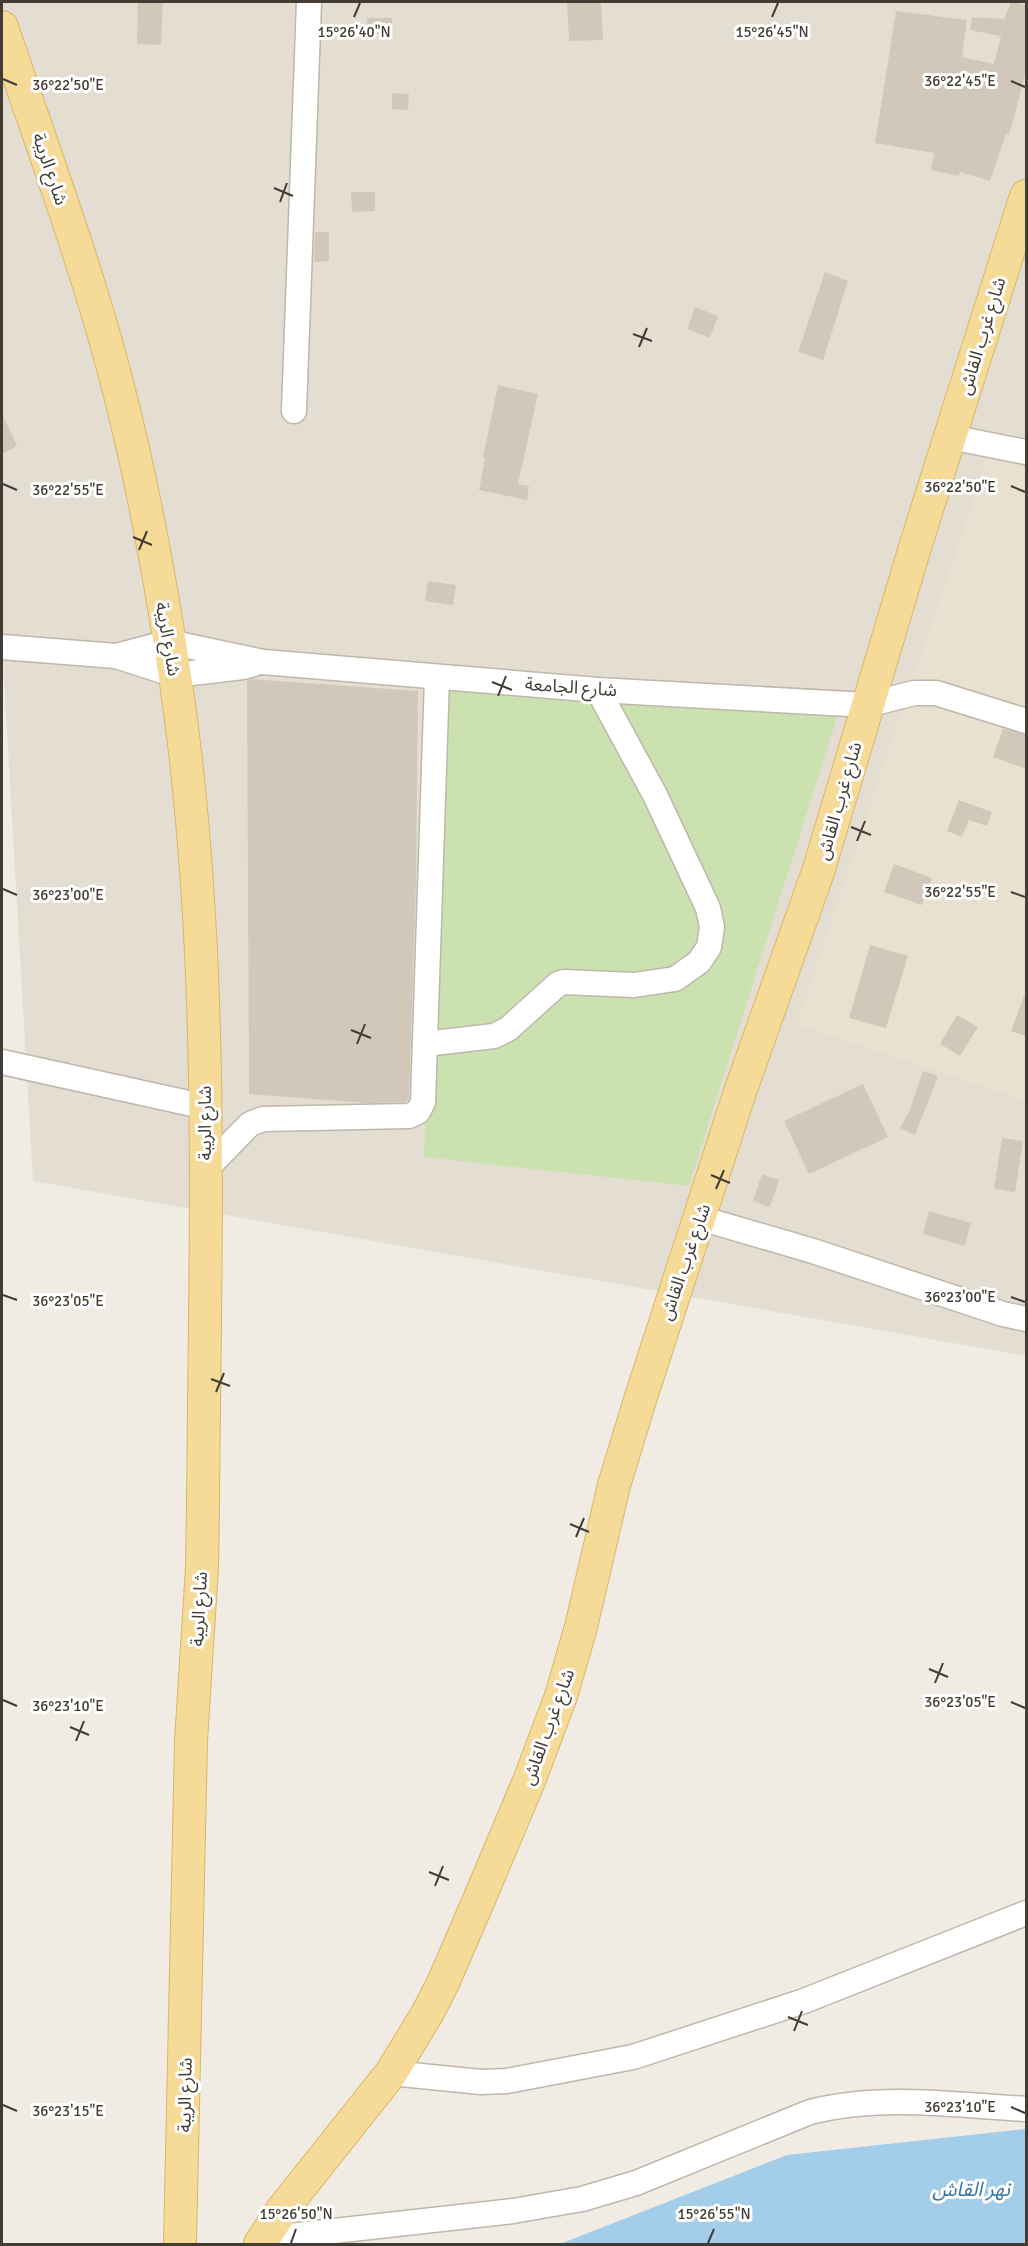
<svg xmlns="http://www.w3.org/2000/svg" width="1028" height="2246" font-family="Signika,'Noto Sans Arabic',sans-serif">
<style>
.residential{fill:#e4ded2}
.education{fill:#e8e1cf}
.green{fill:#cbe2b0}
.water{fill:#a4cde9}
.building{fill:#d1c8ba}
.lines{fill:none;stroke-linecap:round;stroke-linejoin:round}
.minor-casing{stroke:#beb7aa;stroke-width:27}
.major-casing{stroke:#d8b76a;stroke-width:34}
.minor{stroke:#fff;stroke-width:24}
.major{stroke:#f5da98;stroke-width:32}
.ticks{fill:none;stroke:#423c34;stroke-width:2}
.labels{text-anchor:middle;stroke-width:6;stroke-linejoin:round;paint-order:stroke}
.street-label{font-size:18px;fill:#423c34;stroke:#fff}
.water-label{font-size:20px;font-style:italic;fill:#3876a3;stroke:#fff}
.ticks-label{font-size:15px;text-anchor:middle;fill:#423c34;stroke:#fff;stroke-width:6;stroke-linejoin:round;paint-order:stroke}
</style>
<rect width="100%" height="100%" fill="#f0ece4"/>
<polygon class="residential" points="2,2 1026,2 1026,1356 33,1181 2,646"/>
<polygon class="education" points="988,456 1026,468 1026,1101 797,1024"/>
<polygon class="green" points="439,690 841,705 689,1186 424,1157"/>
<polygon class="water" points="1026,2129 1026,2244 560,2244 787,2155"/>
<g class="building">
<polygon points="138,2 163,2 161,45 137,44"/>
<polygon points="567,2 601,3 603,40 569,41"/>
<polygon points="1011,2 1026,5 1026,72 1009,135 1006,134 990,181 960,172 959,176 931,170 934,153 875,143 896,11 967,20 962,57 994,64 1001,36 970,30 972,17 1004,19"/>
<polygon points="367,18 392,18 392,35 367,34"/>
<polygon points="392,93 409,94 408,110 392,109"/>
<polygon points="351,192 375,192 375,211 352,212"/>
<polygon points="315,232 329,232 329,261 314,262"/>
<polygon points="825,272 848,281 823,360 798,352"/>
<polygon points="695,307 718,316 710,338 687,329"/>
<polygon points="498,385 538,394 518,484 529,486 527,500 479,490 485,458 483,457"/>
<polygon points="2,414 17,446 2,454"/>
<polygon points="428,581 456,585 453,605 425,601"/>
<polygon points="252,679 418,691 416,883 409,1098 406,1102 368,1103 249,1094 247,681"/>
<polygon points="1003,729 1026,735 1026,769 993,757"/>
<polygon points="959,800 992,812 987,826 969,820 962,837 947,831"/>
<polygon points="894,864 932,878 922,905 884,892"/>
<polygon points="870,945 908,956 886,1028 849,1018"/>
<polygon points="1025,993 1026,993 1026,1036 1011,1031"/>
<polygon points="957,1015 978,1027 960,1056 940,1044"/>
<polygon points="923,1071 938,1076 915,1135 900,1128 909,1112"/>
<polygon points="863,1084 888,1137 809,1174 784,1121"/>
<polygon points="1002,1138 1023,1141 1015,1192 994,1189"/>
<polygon points="762,1174 779,1180 770,1207 753,1201"/>
<polygon points="929,1211 971,1223 965,1246 923,1234"/>
</g>
<g class="lines">
<defs>
<g id="minor">
<polyline points="294,411 309,2"/>
<polyline points="950,437 1026,452"/>
<polyline points="2,647 116,656 175,675 243,667 254,664"/>
<polyline points="116,656 169,642 263,662 598,690 867,705 914,693 936,693 1026,721"/>
<polyline points="425,1044 494,1036 508,1029 558,984 564,982 634,985 675,979 699,962 709,947 712,927 708,908 655,795 598,690"/>
<polyline points="2,1062 206,1107"/>
<polyline points="205,1170 250,1124 263,1119 409,1116 418,1112 423,1102 437,677"/>
<polyline points="700,1218 813,1251 1003,1314 1026,1319"/>
<polyline points="391,2073 481,2082 507,2081 633,2057 804,2001 1026,1913"/>
<path d="M 263,2239 L 513,2211 L 582,2199 L 636,2183 L 810,2112 C 880,2094 955,2105 1026,2109"/>
</g>
<g id="major">
<path d="M 2,27 C 41,144 85,260 116,379 C 142,478 161,582 176,683 C 216,956 205,1231 203,1506 L 202,1568 L 191,1741 L 180,2244"/>
<polyline points="260,2244 282,2210 391,2073 427,2014 443,1983 478,1902 529,1781 561,1696 581,1627 614,1485 640,1400 740,1092 819,869 916,544 1026,196"/>
</g>
</defs>
<use href="#minor" class="minor-casing"/>
<use href="#major" class="major-casing"/>
<use href="#minor" class="minor"/>
<use href="#major" class="major"/>
</g>
<path class="ticks" d="M 354,17 L 360,3M 772,17 L 778,3M 3,79 L 17,85M 1011,81 L 1025,87M 274,188 L 293,196M 280,202 L 287,183M 633,334 L 652,341M 639,347 L 647,328M 3,484 L 17,490M 1011,486 L 1025,492M 133,537 L 152,545M 139,550 L 147,531M 492,682 L 512,690M 498,696 L 506,676M 851,827 L 871,835M 857,841 L 865,821M 3,889 L 17,895M 1011,892 L 1025,897M 351,1030 L 371,1038M 357,1044 L 365,1024M 711,1175 L 730,1183M 716,1189 L 724,1170M 3,1295 L 17,1300M 1011,1297 L 1025,1302M 211,1379 L 230,1386M 216,1392 L 224,1373M 570,1524 L 589,1532M 576,1537 L 584,1518M 929,1669 L 948,1677M 935,1683 L 943,1663M 3,1700 L 17,1706M 1011,1702 L 1025,1708M 70,1727 L 89,1735M 76,1741 L 84,1721M 429,1872 L 449,1880M 435,1886 L 443,1866M 788,2017 L 808,2025M 794,2031 L 802,2011M 3,2105 L 17,2111M 1011,2107 L 1025,2113M 291,2243 L 296,2229M 708,2243 L 714,2229"/>
<g class="labels">
<g class="street-label">
<text transform="translate(50 169) rotate(71)" y="6">شارع الريبة</text>
<text transform="translate(982 336) rotate(-73)" y="6">شارع غرب القاش</text>
<text transform="translate(168 639) rotate(80)" y="6">شارع الريبة</text>
<text transform="translate(571 687) rotate(4)" y="6">شارع الجامعة</text>
<text transform="translate(839 801) rotate(-74)" y="6">شارع غرب القاش</text>
<text transform="translate(205 1123) rotate(-90)" y="6">شارع الريبة</text>
<text transform="translate(685 1262) rotate(-71)" y="6">شارع غرب القاش</text>
<text transform="translate(199 1609) rotate(-87)" y="6">شارع الريبة</text>
<text transform="translate(548 1727) rotate(-70)" y="6">شارع غرب القاش</text>
<text transform="translate(185 2095) rotate(-89)" y="6">شارع الريبة</text>
</g>
<g class="water-label">
<text x="971" y="2196">نهر القاش</text>
</g>
</g>
<g class="ticks-label">
<text x="354" y="37">15°26'40"N</text>
<text x="772" y="37">15°26'45"N</text>
<text x="960" y="86">36°22'45"E</text>
<text x="68" y="90">36°22'50"E</text>
<text x="960" y="492">36°22'50"E</text>
<text x="68" y="495">36°22'55"E</text>
<text x="960" y="897">36°22'55"E</text>
<text x="68" y="900">36°23'00"E</text>
<text x="960" y="1302">36°23'00"E</text>
<text x="68" y="1306">36°23'05"E</text>
<text x="960" y="1707">36°23'05"E</text>
<text x="68" y="1711">36°23'10"E</text>
<text x="960" y="2112">36°23'10"E</text>
<text x="68" y="2116">36°23'15"E</text>
<text x="296" y="2219">15°26'50"N</text>
<text x="714" y="2219">15°26'55"N</text>
</g>
<rect width="1028" height="2246" fill="none" stroke="#423c34" stroke-width="6"/>
</svg>
